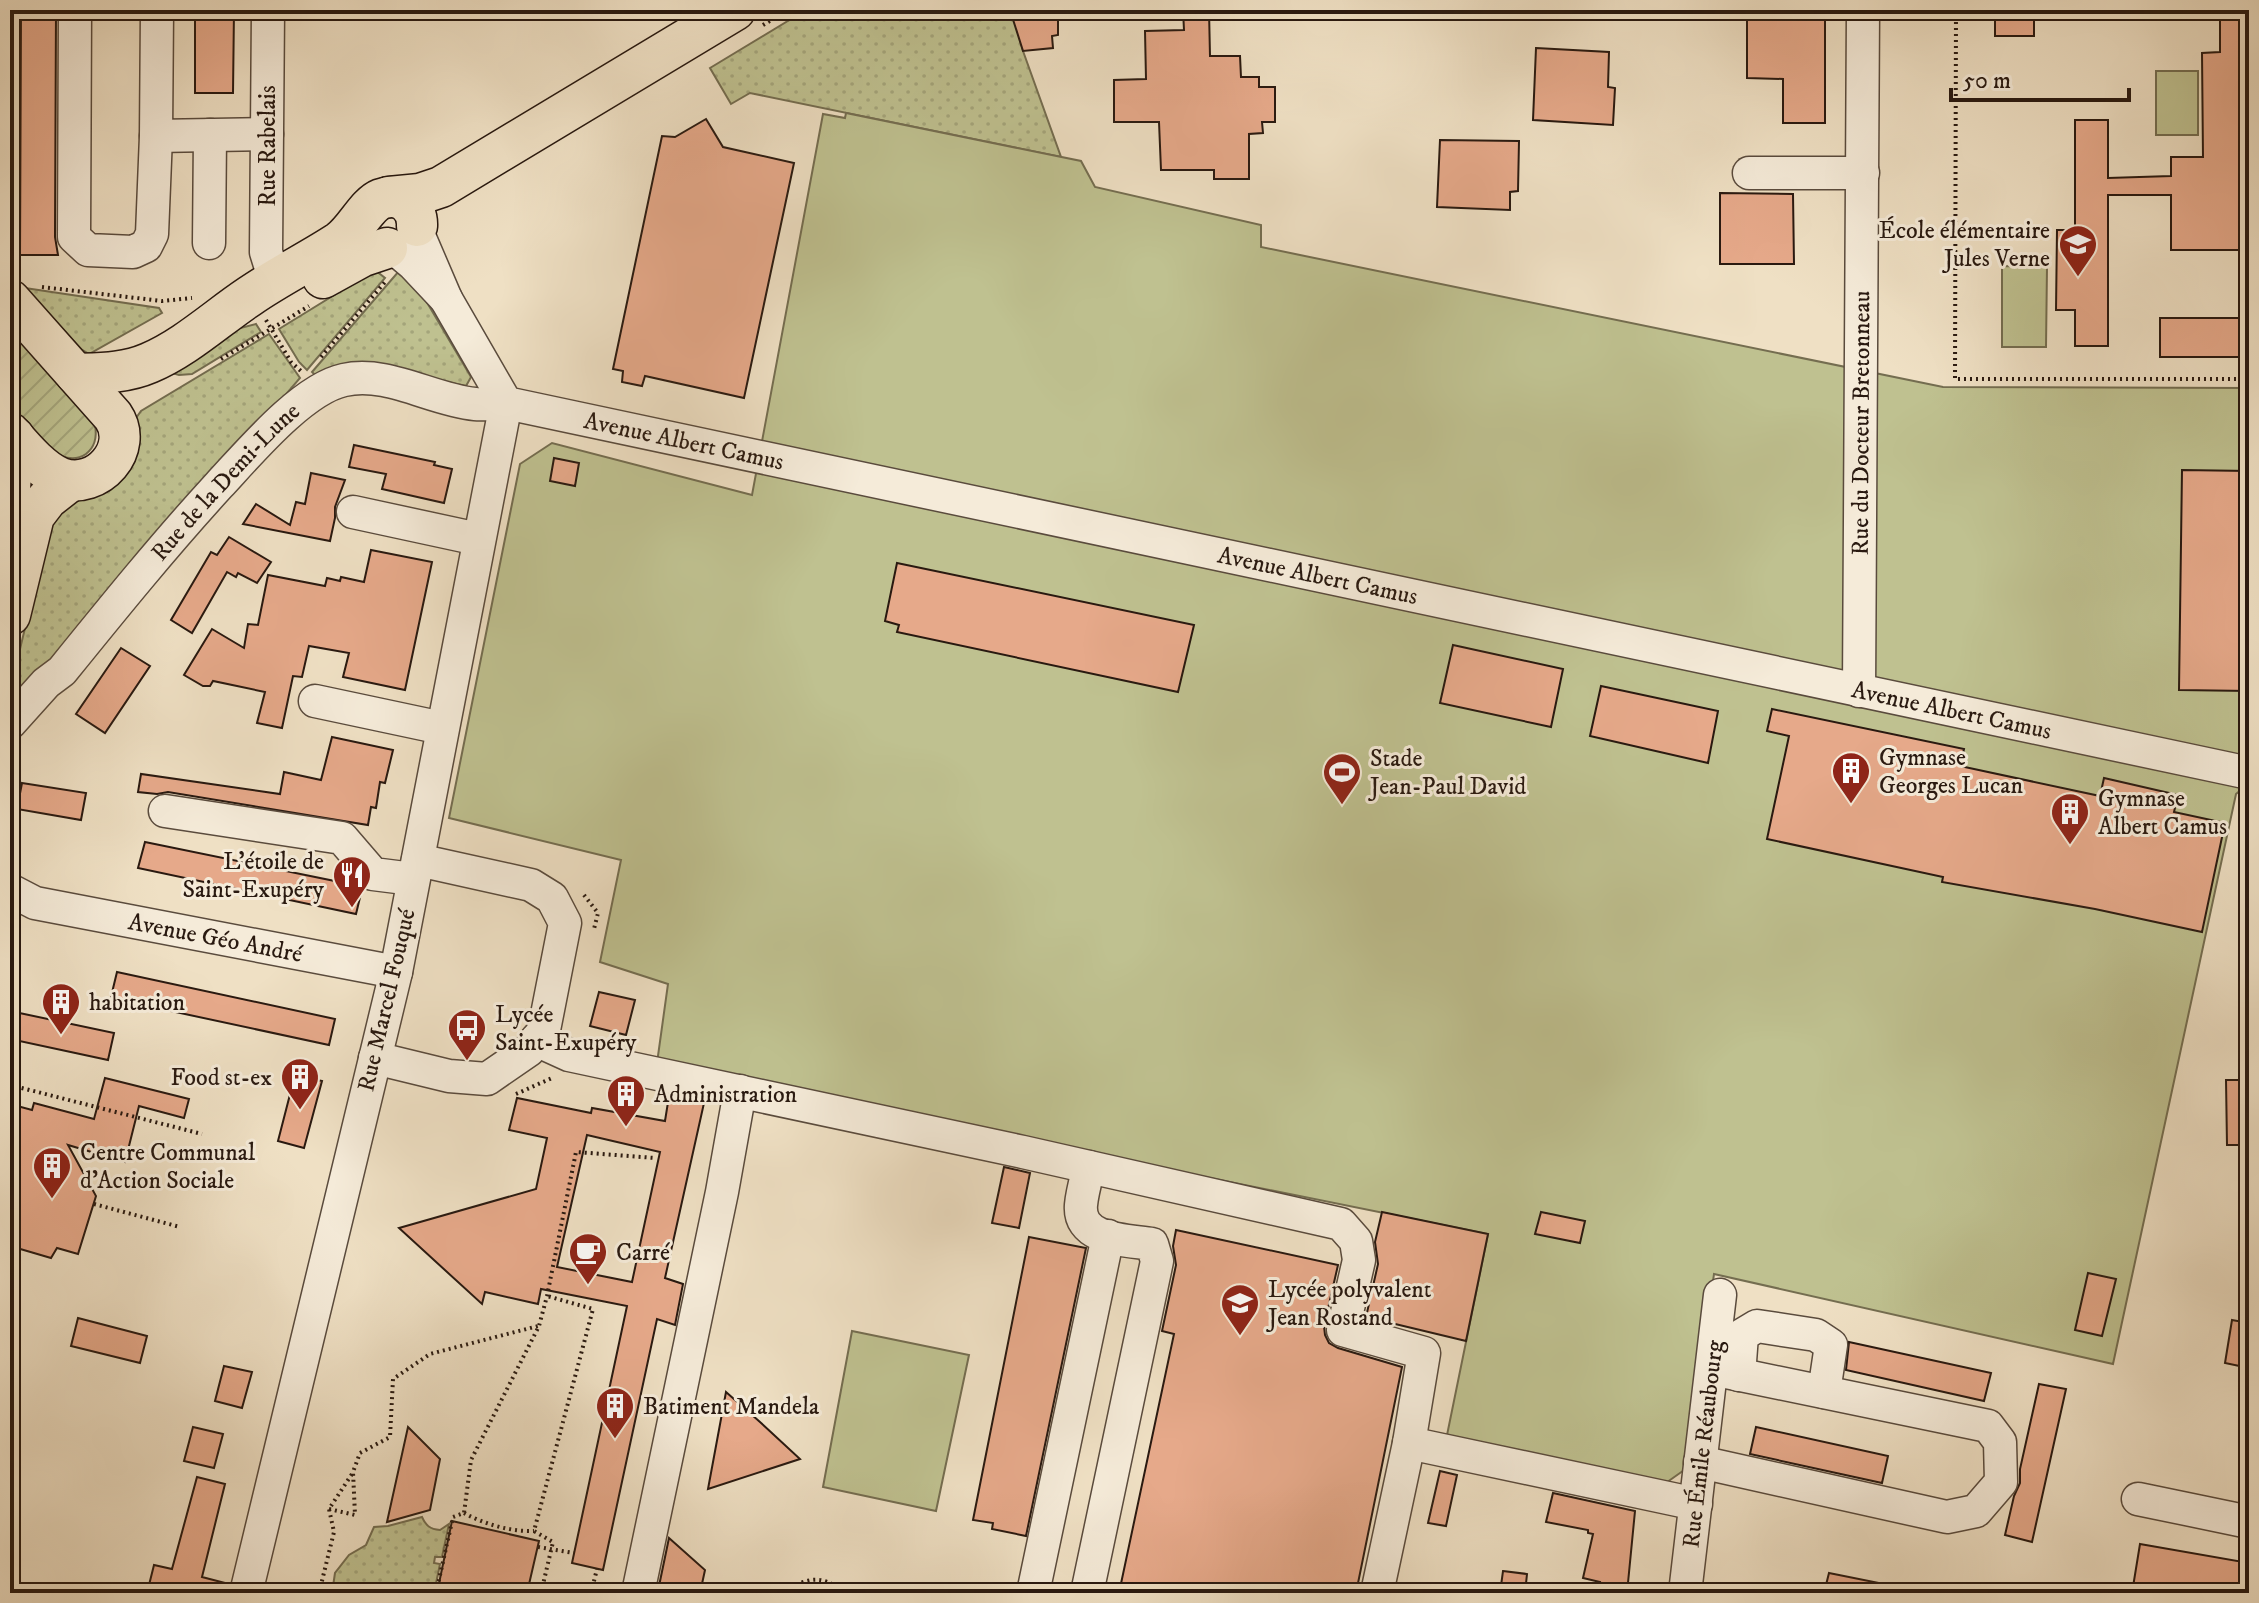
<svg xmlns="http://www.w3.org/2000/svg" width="2259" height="1603" font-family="'IM FELL DW Pica',serif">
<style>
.grass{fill:url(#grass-dots);stroke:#746d50;stroke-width:2}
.park{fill:#bfc190;stroke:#746d50;stroke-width:2}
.garden{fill:url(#garden-furrows);stroke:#746d50;stroke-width:2}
.building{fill:#e6a98a;stroke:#291910;stroke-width:2;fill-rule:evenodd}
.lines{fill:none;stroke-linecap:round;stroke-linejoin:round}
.minor-casing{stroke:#5a4b3d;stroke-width:35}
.major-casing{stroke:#291910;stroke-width:43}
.path{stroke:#291910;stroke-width:4;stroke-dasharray:2 4;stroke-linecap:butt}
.minor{stroke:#f5ebd9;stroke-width:32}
.major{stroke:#efe0c4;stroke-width:40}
.path-bridge{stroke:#291910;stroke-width:4;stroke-dasharray:2 4;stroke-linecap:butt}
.labels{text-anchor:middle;stroke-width:6;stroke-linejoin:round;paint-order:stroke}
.street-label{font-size:24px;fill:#291910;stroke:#f5ebd9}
.poi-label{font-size:24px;fill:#291910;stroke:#f5ebd9;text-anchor:start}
</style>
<defs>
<pattern id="grass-dots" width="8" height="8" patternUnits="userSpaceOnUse" patternTransform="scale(2)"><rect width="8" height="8" fill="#bfc190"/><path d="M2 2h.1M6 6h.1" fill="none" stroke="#a4a57b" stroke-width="1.8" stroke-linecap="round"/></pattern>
<pattern id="garden-furrows" width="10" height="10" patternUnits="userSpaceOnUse" patternTransform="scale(2)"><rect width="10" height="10" fill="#bfc190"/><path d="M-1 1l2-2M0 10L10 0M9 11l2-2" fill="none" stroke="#a4a57b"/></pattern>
</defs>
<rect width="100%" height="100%" fill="#efe0c4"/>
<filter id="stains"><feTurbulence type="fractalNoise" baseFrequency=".0025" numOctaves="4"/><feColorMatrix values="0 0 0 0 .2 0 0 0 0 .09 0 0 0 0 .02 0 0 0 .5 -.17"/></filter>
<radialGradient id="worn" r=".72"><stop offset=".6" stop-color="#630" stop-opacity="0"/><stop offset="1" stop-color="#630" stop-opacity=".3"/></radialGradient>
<g class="grass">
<polygon points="806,10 1012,10 1023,51 1061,157 750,93 731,104 710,68"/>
<polygon points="375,270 385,278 307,370 299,362 279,329"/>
<polygon points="399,271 422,294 471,377 466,386 377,367 316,376 312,372"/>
<polygon points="25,288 159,308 162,313 89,354 81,349"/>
<polygon points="256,324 261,332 192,374 179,375 161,370 225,332"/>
<polygon points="269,334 300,378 60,657 10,702 10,691 51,519 136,436 136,418 141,411"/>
<path d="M 422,1517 C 426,1526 430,1529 440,1530 L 449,1524 L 442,1557 L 435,1557 L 434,1563 L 440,1564 L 434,1593 L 332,1593 L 335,1573 L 349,1555 L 366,1545 L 374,1527 L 388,1526 Z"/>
</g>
<g class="park">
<rect x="2156" y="71" width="42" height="64"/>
<polygon points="846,113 1081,161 1095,187 1261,225 1261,247 1943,387 2249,388 2249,783 2236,794 2113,1364 1714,1274 1687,1468 1656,1490 1446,1440 1488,1234 1056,1147 657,1063 668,984 600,962 621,860 449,818 520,464 552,443 752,495 823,114 845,118"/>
<polygon points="2002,266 2047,267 2046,347 2002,347"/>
<polygon points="852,1331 969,1355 936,1511 823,1487"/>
</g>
<path class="garden" d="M 10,327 L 95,425 C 97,436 95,447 86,454 C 58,473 26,424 10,406 Z"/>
<g class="building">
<polygon points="21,10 56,10 55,237 58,255 20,255"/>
<polygon points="195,10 234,10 233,93 195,93"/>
<polygon points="1010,10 1058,10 1058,35 1052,36 1053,48 1023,51"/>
<polygon points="1183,10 1209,10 1210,56 1240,56 1241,77 1259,77 1259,87 1275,87 1275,122 1262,122 1263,133 1249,134 1249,179 1214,179 1214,170 1161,170 1159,122 1114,122 1114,80 1146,79 1145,31 1184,30"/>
<polygon points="1747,10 1825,10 1825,123 1783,123 1783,79 1747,78"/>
<rect x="1995" y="10" width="39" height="26"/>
<polygon points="2220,10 2249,10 2249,250 2171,250 2171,195 2108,195 2108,346 2075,346 2075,310 2056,310 2057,230 2075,230 2075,120 2108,120 2108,178 2171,176 2171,157 2203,157 2202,53 2220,52"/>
<polygon points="1536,48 1609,52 1608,87 1615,88 1613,125 1533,120"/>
<polygon points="706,119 723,147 794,163 744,398 645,376 642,386 622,382 623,371 613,369 662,136 675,137"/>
<polygon points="1440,140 1519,141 1518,191 1510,192 1510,210 1437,207"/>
<polygon points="1720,193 1793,194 1794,264 1720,264"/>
<rect x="2160" y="318" width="89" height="39"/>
<polygon points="354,445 435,462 434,465 452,469 444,503 382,489 386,474 349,467"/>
<polygon points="554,458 579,463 575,486 550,481"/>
<polygon points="2182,470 2249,471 2249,691 2179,690"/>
<polygon points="311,473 345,480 335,507 335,518 330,541 243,524 256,504 290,525 296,502 305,504"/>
<polygon points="229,537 271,562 257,583 238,573 236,577 227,572 192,633 171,620 211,552 217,555"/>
<polygon points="371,550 432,562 405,690 343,677 349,653 309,646 302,677 293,676 282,728 257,723 265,692 213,681 210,686 203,686 184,675 212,629 244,648 248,624 258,625 268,575 325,586 327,578 340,581 341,577 364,582"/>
<polygon points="897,563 1194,625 1178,692 897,632 899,625 885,621"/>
<polygon points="1453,645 1563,669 1551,727 1440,703"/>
<polygon points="121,648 150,666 105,733 76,714"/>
<polygon points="1601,686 1718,711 1708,763 1590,736"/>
<polygon points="1772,709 1964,749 1960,766 2100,796 2104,778 2178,795 2174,812 2225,823 2202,932 2095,909 1942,882 1943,877 1767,839 1789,736 1767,731"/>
<polygon points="332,737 393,750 385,783 380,782 376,808 371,807 368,825 168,792 157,794 138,792 141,774 280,794 284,772 321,780"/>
<polygon points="22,783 86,793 81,820 17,809"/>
<polygon points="145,842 359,886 362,889 356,914 138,868"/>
<polygon points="117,972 335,1019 329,1045 157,1008 157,1010 110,1001"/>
<polygon points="599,992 635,1000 626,1035 590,1026"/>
<polygon points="10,1011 114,1033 108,1060 10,1039"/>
<polygon points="295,1075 322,1081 304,1148 278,1141"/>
<polygon points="105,1078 189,1099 184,1118 139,1106 125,1162 68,1145 96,1196 78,1254 57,1248 51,1258 10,1246 10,1104 32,1110 34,1103 94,1119"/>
<polygon points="2226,1080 2249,1080 2249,1145 2227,1145"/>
<path d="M 669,1096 L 704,1103 L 665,1278 L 683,1284 L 675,1325 L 657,1319 L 603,1570 L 572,1563 L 627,1306 L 541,1289 L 538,1304 L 485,1292 L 482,1304 L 399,1228 L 536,1189 L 547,1138 L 509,1130 L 517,1098 L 591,1113 L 592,1108 L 665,1121 ZM 587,1135 L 660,1152 L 632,1282 L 557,1267 Z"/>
<polygon points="1004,1167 1030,1173 1019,1228 992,1223"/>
<polygon points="1382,1212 1488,1234 1466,1341 1366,1317 1378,1264 1375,1242"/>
<polygon points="1541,1212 1585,1221 1580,1243 1535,1234"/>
<polygon points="1176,1230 1338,1265 1324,1326 1325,1335 1329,1343 1338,1348 1402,1367 1356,1593 1119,1593 1174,1334 1162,1331 1176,1265 1173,1246"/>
<polygon points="1029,1237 1086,1248 1026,1536 992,1529 993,1523 973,1520"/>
<polygon points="2088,1273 2116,1279 2102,1336 2075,1330"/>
<polygon points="78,1318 147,1336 140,1363 71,1346"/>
<polygon points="2232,1320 2249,1323 2249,1368 2225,1363"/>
<polygon points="1849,1342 1991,1373 1984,1401 1846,1370"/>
<polygon points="224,1366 252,1372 242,1408 215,1401"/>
<polygon points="2039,1384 2066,1389 2032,1542 2005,1535 2014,1496 2020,1483 2020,1469"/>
<polygon points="726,1392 760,1422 800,1459 708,1489"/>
<polygon points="193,1427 223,1434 214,1468 184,1461"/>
<polygon points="408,1427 440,1459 430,1510 387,1522"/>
<polygon points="1756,1427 1888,1456 1882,1483 1750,1454"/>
<polygon points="1440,1471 1457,1475 1446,1526 1428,1523"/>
<polygon points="197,1477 225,1484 202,1577 229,1584 228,1593 147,1593 154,1565 172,1569"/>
<polygon points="1553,1493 1635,1511 1627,1593 1598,1593 1600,1582 1583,1578 1593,1534 1588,1533 1588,1530 1546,1522"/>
<polygon points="452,1521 539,1541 527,1593 437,1593"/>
<polygon points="669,1538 705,1570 700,1593 667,1593 659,1586"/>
<polygon points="2140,1544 2249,1563 2249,1593 2132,1593"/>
<polygon points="1503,1571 1527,1574 1525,1593 1500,1593"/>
<polygon points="1829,1573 1884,1584 1883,1593 1824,1593"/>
</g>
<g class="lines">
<defs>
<g id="minor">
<polyline points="75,10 74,237 88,250 133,252 146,246 152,234 156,136"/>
<polyline points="157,10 156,136 267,134"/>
<polyline points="268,10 266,252 275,281"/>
<polyline points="1749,173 1863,173"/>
<polyline points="209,243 210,135"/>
<polyline points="394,248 413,264 446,299 416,229"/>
<path id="s1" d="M 446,299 L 506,403 L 2249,773"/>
<polyline points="353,512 478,539"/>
<path id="s2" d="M 1859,691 L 1863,10"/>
<polyline points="315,701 442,728"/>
<path id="s3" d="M 10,723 L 46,683 L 62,671 C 113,608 164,545 219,485 C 248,454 302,389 344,380 C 387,370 432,400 475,404 C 485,405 496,403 506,403 L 396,972 L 246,1593"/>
<polyline points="165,811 342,838 373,874 413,879"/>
<path id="s4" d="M 10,890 L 35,903 L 396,972"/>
<polyline points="536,1040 569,1055 1023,1152 1341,1224 1356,1241 1359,1260 1343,1330 1424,1353 1409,1443 1377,1593"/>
<polyline points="375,1058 449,1076 487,1079 529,1050 544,1030 565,923 552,898 531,885 418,860"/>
<polyline points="1739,1375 1742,1335 1757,1326 1816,1335 1831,1345 1824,1392"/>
<polyline points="1409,1443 1696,1504"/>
<polyline points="1700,1462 1947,1517 1976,1511 2001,1482 2000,1442 1988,1426 1712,1369"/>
<polyline points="2138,1499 2249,1522"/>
<polyline points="638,1593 722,1192 740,1091"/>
<polyline points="1033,1593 1108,1236"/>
<path d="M 1087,1593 L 1157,1261 L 1152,1244 C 1127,1240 1078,1241 1081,1205 C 1082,1193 1086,1179 1089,1167"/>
<path id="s5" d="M 1685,1593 L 1720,1295"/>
</g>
<g id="major">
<polyline points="389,197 420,194 441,187 735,10"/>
<polyline points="323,278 363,256 387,248"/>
<path d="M 10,300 L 113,416 C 135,448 98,491 61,478 C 42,471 23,448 10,433"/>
<path d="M 76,374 C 101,373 126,373 149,363 C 185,348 217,318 250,296 C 279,276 310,261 339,242 C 355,231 366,205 381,199 C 401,191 418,207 417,226"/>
<polyline points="10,488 14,437"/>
<polyline points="10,615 34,516 47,499 70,481"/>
</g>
</defs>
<use href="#minor" class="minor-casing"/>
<use href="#major" class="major-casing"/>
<g class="path">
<polyline points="1956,10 1955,379 2249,379"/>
<polyline points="763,25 788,10"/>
<polyline points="42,287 162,301 192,298"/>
<polyline points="266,320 291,362 302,372"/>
<polyline points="321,357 385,282"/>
<polyline points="221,359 309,306"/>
<polyline points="584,895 598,913 594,929"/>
<polyline points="10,1085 202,1134"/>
<polyline points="516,1094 552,1078"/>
<polyline points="94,1204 180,1227"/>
<polyline points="329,1509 355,1515 353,1472 360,1453 390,1437 393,1379 430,1354 538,1326"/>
<path d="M 464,1513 C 484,1524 511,1532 534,1531"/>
<polyline points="319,1593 334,1532 329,1509 352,1474"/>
<polyline points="436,1593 453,1517 464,1513 471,1460 539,1326 547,1296 576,1152 655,1158"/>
<polyline points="541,1593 553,1542 534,1531 593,1309 547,1296"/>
<polyline points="591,1593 597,1569"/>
<path d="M 780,1593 C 806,1579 820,1572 845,1593"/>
<polyline points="906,1593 928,1593"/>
</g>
<use href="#minor" class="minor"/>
<use href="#major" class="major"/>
<polyline class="path-bridge" points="538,1547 574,1553"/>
</g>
<defs>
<symbol id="school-pin" viewBox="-11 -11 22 30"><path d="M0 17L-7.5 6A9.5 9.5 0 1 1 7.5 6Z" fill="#8f2418" stroke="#f5ebd9"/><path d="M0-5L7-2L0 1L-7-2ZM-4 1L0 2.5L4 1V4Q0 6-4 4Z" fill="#fff"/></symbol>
<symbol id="building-pin" viewBox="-11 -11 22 30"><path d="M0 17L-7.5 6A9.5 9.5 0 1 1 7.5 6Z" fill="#8f2418" stroke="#f5ebd9"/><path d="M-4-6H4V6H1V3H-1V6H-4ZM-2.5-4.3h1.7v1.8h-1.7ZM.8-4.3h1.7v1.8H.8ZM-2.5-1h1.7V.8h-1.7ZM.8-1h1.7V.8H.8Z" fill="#fff"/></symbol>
<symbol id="stadium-pin" viewBox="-11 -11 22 30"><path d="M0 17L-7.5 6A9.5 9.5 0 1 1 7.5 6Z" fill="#8f2418" stroke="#f5ebd9"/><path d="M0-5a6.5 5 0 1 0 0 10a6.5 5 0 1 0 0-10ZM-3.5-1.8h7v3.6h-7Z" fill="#fff"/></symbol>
<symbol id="restaurant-pin" viewBox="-11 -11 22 30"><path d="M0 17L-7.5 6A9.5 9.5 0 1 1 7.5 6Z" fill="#8f2418" stroke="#f5ebd9"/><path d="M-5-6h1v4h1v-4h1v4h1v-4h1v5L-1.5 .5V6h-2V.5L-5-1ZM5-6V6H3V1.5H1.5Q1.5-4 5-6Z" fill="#fff"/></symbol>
<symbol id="bus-pin" viewBox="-11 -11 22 30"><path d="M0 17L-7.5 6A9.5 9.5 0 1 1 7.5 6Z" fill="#8f2418" stroke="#f5ebd9"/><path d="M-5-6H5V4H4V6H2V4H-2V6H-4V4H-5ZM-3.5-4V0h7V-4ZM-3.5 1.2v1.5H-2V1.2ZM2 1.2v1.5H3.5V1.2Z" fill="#fff"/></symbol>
<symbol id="cafe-pin" viewBox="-11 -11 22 30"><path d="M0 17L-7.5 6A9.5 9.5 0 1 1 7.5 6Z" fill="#8f2418" stroke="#f5ebd9"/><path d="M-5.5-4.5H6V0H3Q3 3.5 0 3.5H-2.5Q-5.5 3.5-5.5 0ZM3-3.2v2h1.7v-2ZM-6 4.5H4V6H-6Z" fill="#fff"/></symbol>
</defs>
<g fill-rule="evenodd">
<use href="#school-pin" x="2056" y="222" width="44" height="60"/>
<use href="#building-pin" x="1829" y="749" width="44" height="60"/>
<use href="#stadium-pin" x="1320" y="750" width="44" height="60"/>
<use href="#building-pin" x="2048" y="790" width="44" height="60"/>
<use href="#restaurant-pin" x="330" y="853" width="44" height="60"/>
<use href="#building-pin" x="39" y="980" width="44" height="60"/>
<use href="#bus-pin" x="445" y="1006" width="44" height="60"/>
<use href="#building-pin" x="278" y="1055" width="44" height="60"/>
<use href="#building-pin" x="604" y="1072" width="44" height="60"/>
<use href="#building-pin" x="30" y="1144" width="44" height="60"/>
<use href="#cafe-pin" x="566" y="1230" width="44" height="60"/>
<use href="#school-pin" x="1218" y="1281" width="44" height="60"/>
<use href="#building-pin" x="593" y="1384" width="44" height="60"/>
</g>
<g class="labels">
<g class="street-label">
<text transform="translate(267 146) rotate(-90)" y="8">Rue Rabelais</text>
<text dy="8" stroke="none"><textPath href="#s2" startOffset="268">Rue du Docteur Bretonneau</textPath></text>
<text dy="8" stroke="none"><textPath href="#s1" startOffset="302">Avenue Albert Camus</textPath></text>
<text dy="8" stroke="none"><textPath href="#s3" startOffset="324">Rue de la Demi-Lune</textPath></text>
<text dy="8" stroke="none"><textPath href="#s1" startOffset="950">Avenue Albert Camus</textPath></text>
<text dy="8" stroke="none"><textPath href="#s1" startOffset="1598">Avenue Albert Camus</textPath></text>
<text dy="8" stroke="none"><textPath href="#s4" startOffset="212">Avenue Géo André</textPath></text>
<text transform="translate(386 1000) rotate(-77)" y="8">Rue Marcel Fouqué</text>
<text dy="8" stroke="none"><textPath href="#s5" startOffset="150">Rue Émile Réaubourg</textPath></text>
</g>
<g class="poi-label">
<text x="2050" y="238" text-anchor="end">École élémentaire<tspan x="2050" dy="28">Jules Verne</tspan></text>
<text x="1879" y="765">Gymnase<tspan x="1879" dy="28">Georges Lucan</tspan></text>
<text x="1370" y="766">Stade<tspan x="1370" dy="28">Jean-Paul David</tspan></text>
<text x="2098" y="806">Gymnase<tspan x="2098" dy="28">Albert Camus</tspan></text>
<text x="324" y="869" text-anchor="end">L'étoile de<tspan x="324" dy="28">Saint-Exupéry</tspan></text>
<text x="89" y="1010">habitation</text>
<text x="495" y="1022">Lycée<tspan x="495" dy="28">Saint-Exupéry</tspan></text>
<text x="272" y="1085" text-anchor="end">Food st-ex</text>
<text x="654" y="1102">Administration</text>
<text x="80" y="1160">Centre Communal<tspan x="80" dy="28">d'Action Sociale</tspan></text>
<text x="616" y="1260">Carré</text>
<text x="1268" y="1297">Lycée polyvalent<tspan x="1268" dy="28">Jean Rostand</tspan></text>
<text x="643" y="1414">Batiment Mandela</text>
</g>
</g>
<rect width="2259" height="1603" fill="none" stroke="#efe0c4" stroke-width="40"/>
<rect x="12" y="12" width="2235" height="1579" fill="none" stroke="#291910" stroke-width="4"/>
<rect x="20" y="20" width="2219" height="1563" fill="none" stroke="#291910" stroke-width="2"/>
<path d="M1951 88v12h178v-12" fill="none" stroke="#291910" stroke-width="4"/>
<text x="1963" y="88" font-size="24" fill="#291910" stroke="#f5ebd9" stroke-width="6" paint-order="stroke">50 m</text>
<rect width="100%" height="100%" filter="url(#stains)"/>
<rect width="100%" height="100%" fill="url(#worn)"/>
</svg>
